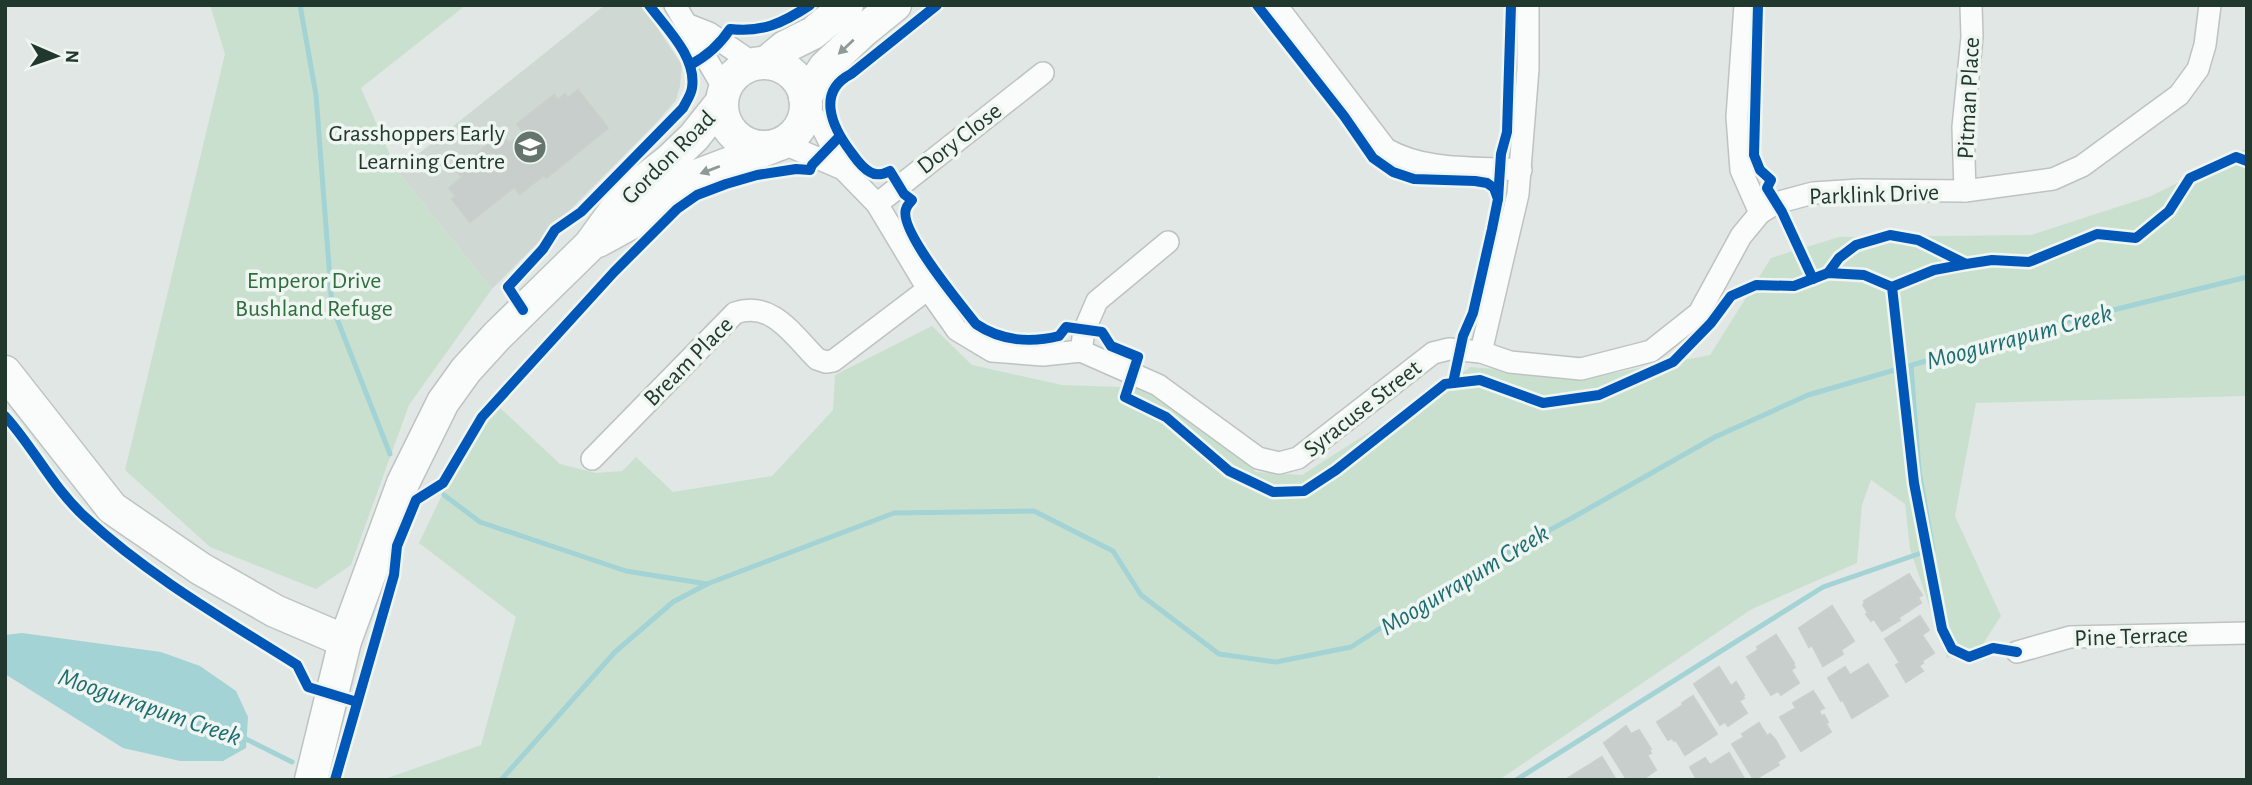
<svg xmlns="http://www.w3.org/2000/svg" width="2252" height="785" font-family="'Alegreya Sans',sans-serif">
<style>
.built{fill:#cfd8d3}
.green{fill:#cae0cf}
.water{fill:#a3d3d4}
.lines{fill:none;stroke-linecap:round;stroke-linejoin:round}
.stream{stroke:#a3d3d4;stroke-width:5}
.building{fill:#c8cecb;stroke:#cacfcc;stroke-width:2}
.street-casing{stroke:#bec3c1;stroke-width:24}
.secondary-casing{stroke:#bdc4c1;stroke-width:35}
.street{stroke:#fafbfb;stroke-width:21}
.secondary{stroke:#fafbfb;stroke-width:32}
.cycleway-casing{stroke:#eff6f1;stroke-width:15}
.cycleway{stroke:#0057b8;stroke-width:10}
.oneway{fill:#8e9a95}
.labels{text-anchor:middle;stroke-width:7;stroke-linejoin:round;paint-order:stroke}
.street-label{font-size:24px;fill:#21382f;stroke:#eff6f1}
.poi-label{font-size:24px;fill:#21382f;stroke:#eff6f1;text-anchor:end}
.park-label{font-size:24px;fill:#2d6d3e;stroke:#eff6f1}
.water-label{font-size:26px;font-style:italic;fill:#1e6d71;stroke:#eff6f1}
</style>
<rect width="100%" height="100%" fill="#e1e7e4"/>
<polygon class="built" points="605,5 642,5 682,65 680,86 676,100 656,123 492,289 397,171"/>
<g class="green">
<polygon points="210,5 466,5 361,88 397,171 492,289 409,405 351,565 316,589 210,547 125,470 225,54"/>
<polygon points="2247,148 2247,396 1976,403 1955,516 2001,616 1983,644 1947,658 1910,549 1905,504 1871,480 1862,505 1857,563 1752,609 1499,780 1162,780 1159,775 1157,780 382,780 481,745 516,617 419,543 462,453 498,406 560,464 596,473 622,471 636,457 673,492 772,476 833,410 835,375 932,326 972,365 1062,385 1152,388 1256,472 1302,475 1471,367 1593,377 1710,355 1771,258 1839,237 2031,235 2151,196"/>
</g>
<polygon class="water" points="22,633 161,652 200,666 236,691 248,717 246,748 223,761 180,761 123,748 5,674 5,635"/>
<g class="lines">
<g class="stream">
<polyline points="300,5 316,95 332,306 390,454"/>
<polyline points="1911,366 1919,471 1933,550"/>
<polyline points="444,495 480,522 626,571 707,584"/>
<polyline points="240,736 292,762"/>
<polyline points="501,780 615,652 673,602 707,584 894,513 1034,511 1113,551 1141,595 1219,654 1276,662 1351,647 1451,583 1572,518 1715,437 1808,395 2044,327 2247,277"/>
<polyline points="1516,780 1823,587 1924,552"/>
</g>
</g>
<g class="building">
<polygon points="578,90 608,128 546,178 544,175 520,194 514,187 470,222 452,199 456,196 449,188 462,177 457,172 488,144 490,147 504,139 510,143 517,137 518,139 524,134 517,124 554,95 558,100 565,94 568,98"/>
<polygon points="1909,574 1922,595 1918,597 1921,603 1898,618 1900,620 1882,631 1874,619 1871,621 1866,614 1868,613 1863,605 1865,603 1864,601"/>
<polygon points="1832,606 1854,641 1841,650 1843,654 1823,666 1812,645 1809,647 1799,628"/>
<polygon points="1920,616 1929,630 1922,635 1934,653 1922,661 1923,663 1919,666 1923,671 1906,682 1896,665 1900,663 1885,639"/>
<polygon points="1776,635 1794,663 1793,664 1795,667 1791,670 1799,683 1781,695 1778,691 1771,695 1747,657 1758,650 1757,647"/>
<polygon points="1868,664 1888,696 1852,718 1843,700 1841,701 1828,678 1845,667 1850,675"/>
<polygon points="1719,667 1731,686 1736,682 1744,695 1742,696 1744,698 1739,701 1747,713 1728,726 1725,722 1720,725 1694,684"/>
<polygon points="1813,691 1824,708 1819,711 1822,717 1824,715 1828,722 1826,724 1831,732 1801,751 1780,717 1796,708 1793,703"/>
<polygon points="1693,696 1717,734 1685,755 1676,740 1674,741 1672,738 1668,740 1657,722 1683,705 1682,703"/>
<polygon points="1759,723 1767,736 1770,734 1775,739 1785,757 1777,762 1779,765 1754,780 1732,744 1744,737 1742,734"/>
<polygon points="1626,726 1631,734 1639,730 1651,749 1649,750 1651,753 1647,755 1656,770 1642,780 1635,778 1627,780 1604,743"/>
<polygon points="1729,753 1745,780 1697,780 1690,767 1705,758 1710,765"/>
<polygon points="1602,757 1616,780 1569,780 1568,778"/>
</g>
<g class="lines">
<defs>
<g id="street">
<polyline points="675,5 724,89"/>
<path d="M 1276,5 L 1386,149 C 1426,172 1476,167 1521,170"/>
<polyline points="1745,5 1737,117 1741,170 1760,213"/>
<polyline points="686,24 709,33 753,63"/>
<polyline points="806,106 823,129 843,169"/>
<polyline points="782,143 843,169 877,204 928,289 957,330 992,351 1043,355 1081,351 1158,385 1258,458 1279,463 1298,458 1433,353 1449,349 1481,352 1518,194 1528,69 1528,5"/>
<polyline points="1965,191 1963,127 1972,37 1971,5"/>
<polyline points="877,204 1043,73"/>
<polyline points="1081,351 1084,331 1097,301 1168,242"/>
<polyline points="1481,352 1510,362 1581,369 1651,351 1699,313 1741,236 1760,213 1776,203 1813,193 1859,190 1965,191 2053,179 2082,166 2179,95 2198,69 2205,45 2210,5"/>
<path d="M 592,459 L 735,313 C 772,300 793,335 817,359 L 826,362 L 833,361 L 928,289"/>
<polyline points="2017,652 2070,637 2247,633"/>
</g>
<g id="secondary">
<polyline points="767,62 785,47 813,33 847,5"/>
<circle cx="764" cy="105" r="42"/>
<polyline points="805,97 825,67 863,31 895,5"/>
<polyline points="598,241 640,218 691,178 772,147"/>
<polyline points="5,372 112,508 201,569 275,611 345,641"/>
<polyline points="311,780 345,641 403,483 443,402 466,370 497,336 590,245 627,194 670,160 694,137 721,103"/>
</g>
</defs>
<use href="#street" class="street-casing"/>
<use href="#secondary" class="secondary-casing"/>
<use href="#street" class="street"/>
<use href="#secondary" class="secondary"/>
<defs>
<g id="cycleway">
<path d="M 937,5 L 851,74 C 816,92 832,127 851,152 C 856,159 862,168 870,172 C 876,176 884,174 890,171 L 904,194 L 912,200 C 910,203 907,205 906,209 C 898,230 962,306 976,324 C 1001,341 1031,343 1059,336 L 1066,327 L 1102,332 L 1111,346 L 1138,357 L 1125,397 L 1166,417 L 1229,471 L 1273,492 L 1304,491 L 1336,470 L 1445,384 L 1480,380 L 1543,403 L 1599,395 L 1673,362 L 1711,323 L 1731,296 L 1756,285 L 1794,286 L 1828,273 L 1864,275 L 1892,287 L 1914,483 L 1942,629 L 1952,649 L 1969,657 L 1993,648 L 2017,652"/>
<polyline points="1257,5 1344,116 1373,158 1393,172 1414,179 1475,181 1487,183 1494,188 1498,199 1492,229 1473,313 1463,336 1453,383"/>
<polyline points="1758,5 1754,155 1760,170 1771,180 1767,188 1782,212 1813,279"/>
<path d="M 690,65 C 707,56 719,46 730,29 C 762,33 783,23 810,5"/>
<polyline points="1498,199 1501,154 1507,132 1511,5"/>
<polyline points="1828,273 1839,258 1856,245 1890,235 1918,240 1966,264"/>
<polyline points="1892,287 1934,270 1966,264 1992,260 2029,262 2097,234 2136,238 2169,211 2190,178 2236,157 2247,161"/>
<path d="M 523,310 L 508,287 L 543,249 L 555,230 L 581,212 L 683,108 C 686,102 691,95 692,88 C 697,57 666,28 649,5"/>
<path d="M 5,416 C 34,448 53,488 85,517 C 149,576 224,619 297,665 L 308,687 L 357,702"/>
<polyline points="335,780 394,575 397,546 416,500 443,483 482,417 614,272 677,209 697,195 726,184 757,175 796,169 810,170 812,165 839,137"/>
</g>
</defs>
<use href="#cycleway" class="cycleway-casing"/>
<use href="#cycleway" class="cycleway"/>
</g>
<defs><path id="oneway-solid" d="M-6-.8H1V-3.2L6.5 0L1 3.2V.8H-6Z" transform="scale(1.75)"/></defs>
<g class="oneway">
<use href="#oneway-solid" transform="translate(846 47) rotate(137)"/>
<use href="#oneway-solid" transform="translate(710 170) rotate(159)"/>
</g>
<defs>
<symbol id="school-disc" viewBox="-11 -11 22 22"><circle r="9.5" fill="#64756e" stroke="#eff6f1"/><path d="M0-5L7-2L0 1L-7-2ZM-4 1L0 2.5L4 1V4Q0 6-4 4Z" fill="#fff"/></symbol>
</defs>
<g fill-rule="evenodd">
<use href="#school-disc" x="511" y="128" width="38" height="38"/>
</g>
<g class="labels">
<g class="street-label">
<text transform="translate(1968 98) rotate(-87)" y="8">Pitman Place</text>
<text transform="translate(959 138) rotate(-38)" y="8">Dory Close</text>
<text transform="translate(668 157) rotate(-45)" y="8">Gordon Road</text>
<text transform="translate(1874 194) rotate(-2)" y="8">Parklink Drive</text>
<text transform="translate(688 361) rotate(-45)" y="8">Bream Place</text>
<text transform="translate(1362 408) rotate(-38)" y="8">Syracuse Street</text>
<text transform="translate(2131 636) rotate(-2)" y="8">Pine Terrace</text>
</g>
<g class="poi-label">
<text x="505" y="141">Grasshoppers Early<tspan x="505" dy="28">Learning Centre</tspan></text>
</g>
<g class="park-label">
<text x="314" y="288">Emperor Drive<tspan x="314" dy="28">Bushland Refuge</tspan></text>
</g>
<g class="water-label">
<text transform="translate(2019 336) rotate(-15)" y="9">Moogurrapum Creek</text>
<text transform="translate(1464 579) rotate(-31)" y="9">Moogurrapum Creek</text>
<text transform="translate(150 706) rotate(19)" y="9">Moogurrapum Creek</text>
</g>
</g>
<rect width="2252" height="785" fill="none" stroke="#21382f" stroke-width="14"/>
<g transform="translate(56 56) rotate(92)" stroke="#eff6f1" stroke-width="5" paint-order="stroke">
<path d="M0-5L12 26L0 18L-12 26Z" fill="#21382f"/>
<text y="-10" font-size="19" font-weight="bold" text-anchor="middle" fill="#21382f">N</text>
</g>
</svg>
